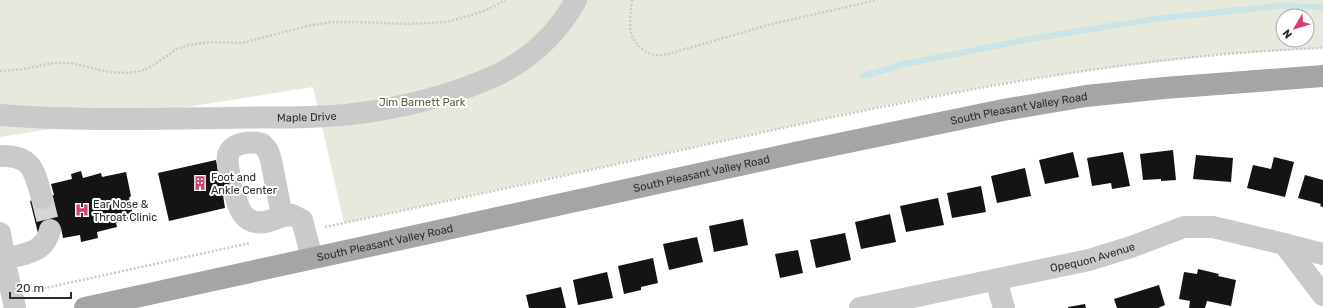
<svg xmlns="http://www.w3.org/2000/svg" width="1323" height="308" font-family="Rubik,sans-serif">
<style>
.green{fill:#e7e9dc;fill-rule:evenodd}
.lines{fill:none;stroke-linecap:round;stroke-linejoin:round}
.stream{stroke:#cae4e8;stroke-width:6}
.building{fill:#141414}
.minor-tunnel{stroke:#d5d5d5;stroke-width:22;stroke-dasharray:22 11;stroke-linecap:butt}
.path{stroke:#cacaca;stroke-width:2.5;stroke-dasharray:2 2;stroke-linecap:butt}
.minor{stroke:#cacaca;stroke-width:22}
.major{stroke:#a5a5a5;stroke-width:22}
.labels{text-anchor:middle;stroke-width:4;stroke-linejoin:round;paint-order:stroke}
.park-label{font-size:11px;fill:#5a643f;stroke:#fff}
.street-label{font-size:11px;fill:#2d2d2d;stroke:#fff}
.poi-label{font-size:11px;fill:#2d2d2d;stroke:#fff;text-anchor:start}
</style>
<rect width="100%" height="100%" fill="#fff"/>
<path class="green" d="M 0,0 L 1323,0 L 1323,48 L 1215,55 L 1085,71 L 1005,83 L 901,102 L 344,223 L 313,87 L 0,137 ZM 1283,16 L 1307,16 L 1307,40 L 1283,40 Z"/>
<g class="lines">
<polyline class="stream" points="863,76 905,64 1031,39 1154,19 1278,6 1323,7"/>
</g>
<g class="building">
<polygon points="1173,150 1176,180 1161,181 1161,179 1143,180 1140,154"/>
<polygon points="1073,152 1079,177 1045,184 1039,160"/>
<polygon points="1123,152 1130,186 1112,189 1111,183 1092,186 1087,158"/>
<polygon points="1196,155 1233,158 1231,182 1193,179"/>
<polygon points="1274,157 1294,162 1285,197 1247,188 1253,165 1271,169"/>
<polygon points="216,160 219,175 237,170 242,191 223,195 225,208 169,221 158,173"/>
<polygon points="1025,168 1031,196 997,203 991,176"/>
<polygon points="81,171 83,178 101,173 102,177 126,172 131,196 129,198 134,219 116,223 117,227 97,232 98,238 81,242 80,235 63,238 61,228 38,233 30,201 54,195 51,184 72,179 71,174"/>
<polygon points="1305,175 1323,180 1323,207 1320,206 1321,204 1298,198"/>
<polygon points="981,186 986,212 952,218 947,193"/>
<polygon points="938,198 944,225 906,232 900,206"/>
<polygon points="890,214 896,242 861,249 855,222"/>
<polygon points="743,219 748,245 714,252 709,226"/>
<polygon points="845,233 851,260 816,268 810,240"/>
<polygon points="697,237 703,262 669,270 663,244"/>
<polygon points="798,250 803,273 780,278 775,254"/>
<polygon points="653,258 658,283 641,287 641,290 624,294 618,266"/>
<polygon points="1198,269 1219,274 1218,276 1236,280 1231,306 1207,301 1205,308 1189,308 1190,301 1179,299 1184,272 1197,274"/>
<polygon points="607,272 613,298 578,305 573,280"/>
<polygon points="1159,285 1165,305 1158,308 1117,308 1114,299"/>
<polygon points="561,287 566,308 529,308 526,295"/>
<polygon points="1085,304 1086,308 1068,308 1068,307"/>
</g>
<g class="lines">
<polyline class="minor-tunnel" points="42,198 50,230"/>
<g class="path">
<path d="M 632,0 C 631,10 629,22 631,32 C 633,43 645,54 655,55 C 659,56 664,54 668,54 L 772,24 L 877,0"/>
<polyline points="0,71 24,69 53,63 71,63 109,72 127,73 141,71 152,66 177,49 189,45 211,42 242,43 307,26 332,22 355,22 409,24 447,22 472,15 489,9 505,0"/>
<path d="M 325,227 C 473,196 621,163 769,131 C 951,91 1136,55 1323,48"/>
<polyline points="32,291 250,243"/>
</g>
<g class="minor">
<path id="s1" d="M 0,115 C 74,121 148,119 222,118 C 251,117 279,118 308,117 C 362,116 417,105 468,87 C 483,81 497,76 510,68 C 537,52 561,28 576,0"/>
<path d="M 0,156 C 33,155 34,171 42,198"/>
<path d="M 229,172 C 228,167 227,161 228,156 C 230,142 252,141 262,144 L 268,151 L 271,160 L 282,216"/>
<path d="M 235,193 C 238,209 244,225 265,222 C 274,220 283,215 292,215 L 302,220 L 312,258"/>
<polyline points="0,233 5,263 15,308"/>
<polyline points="1284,244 1323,295"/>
<path d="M 4,259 C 24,254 45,253 50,230"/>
<polyline points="996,280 1004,308"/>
<path id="s2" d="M 860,308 L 1089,260 L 1131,247 L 1184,227 L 1213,227 L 1284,244 L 1323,254"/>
</g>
<path class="major" id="s3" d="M 85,308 L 795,153 L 1003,110 L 1086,96 L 1164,88 L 1323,76"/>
</g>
<defs>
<symbol id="building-bare" viewBox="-9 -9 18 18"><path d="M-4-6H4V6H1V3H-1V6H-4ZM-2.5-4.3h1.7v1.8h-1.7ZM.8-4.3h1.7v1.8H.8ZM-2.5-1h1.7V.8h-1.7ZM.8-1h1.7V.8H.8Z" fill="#d43f70" stroke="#fff" stroke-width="2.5" paint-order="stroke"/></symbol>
<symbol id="hospital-bare" viewBox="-9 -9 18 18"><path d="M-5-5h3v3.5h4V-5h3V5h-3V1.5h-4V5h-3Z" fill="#d43f70" stroke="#fff" stroke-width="2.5" paint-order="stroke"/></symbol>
</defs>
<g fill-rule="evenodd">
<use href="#building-bare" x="190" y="173" width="20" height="20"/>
<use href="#hospital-bare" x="72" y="200" width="20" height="20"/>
</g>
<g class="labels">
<g class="park-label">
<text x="422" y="106">Jim Barnett Park</text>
</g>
<g class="street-label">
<text dy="4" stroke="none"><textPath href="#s3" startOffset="955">South Pleasant Valley Road</textPath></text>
<text dy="4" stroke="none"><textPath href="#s1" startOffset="307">Maple Drive</textPath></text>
<text dy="4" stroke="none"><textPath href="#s3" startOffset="631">South Pleasant Valley Road</textPath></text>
<text dy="4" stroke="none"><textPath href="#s3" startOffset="307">South Pleasant Valley Road</textPath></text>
<text dy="4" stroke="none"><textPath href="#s2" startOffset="238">Opequon Avenue</textPath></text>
</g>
<g class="poi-label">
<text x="211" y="181">Foot and<tspan x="211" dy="13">Ankle Center</tspan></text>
<text x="93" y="208">Ear Nose &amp;<tspan x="93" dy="13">Throat Clinic</tspan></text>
</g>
</g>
<g transform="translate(1295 28) rotate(232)"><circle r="19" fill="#ffffff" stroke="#ababab"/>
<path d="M0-3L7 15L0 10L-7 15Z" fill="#d43f70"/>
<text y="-6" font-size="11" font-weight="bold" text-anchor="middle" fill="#2d2d2d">N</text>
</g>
<path d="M10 292v6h61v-6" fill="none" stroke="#2d2d2d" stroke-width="2"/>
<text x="16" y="292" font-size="12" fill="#2d2d2d" stroke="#ffffff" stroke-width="3" paint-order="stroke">20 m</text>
</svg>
